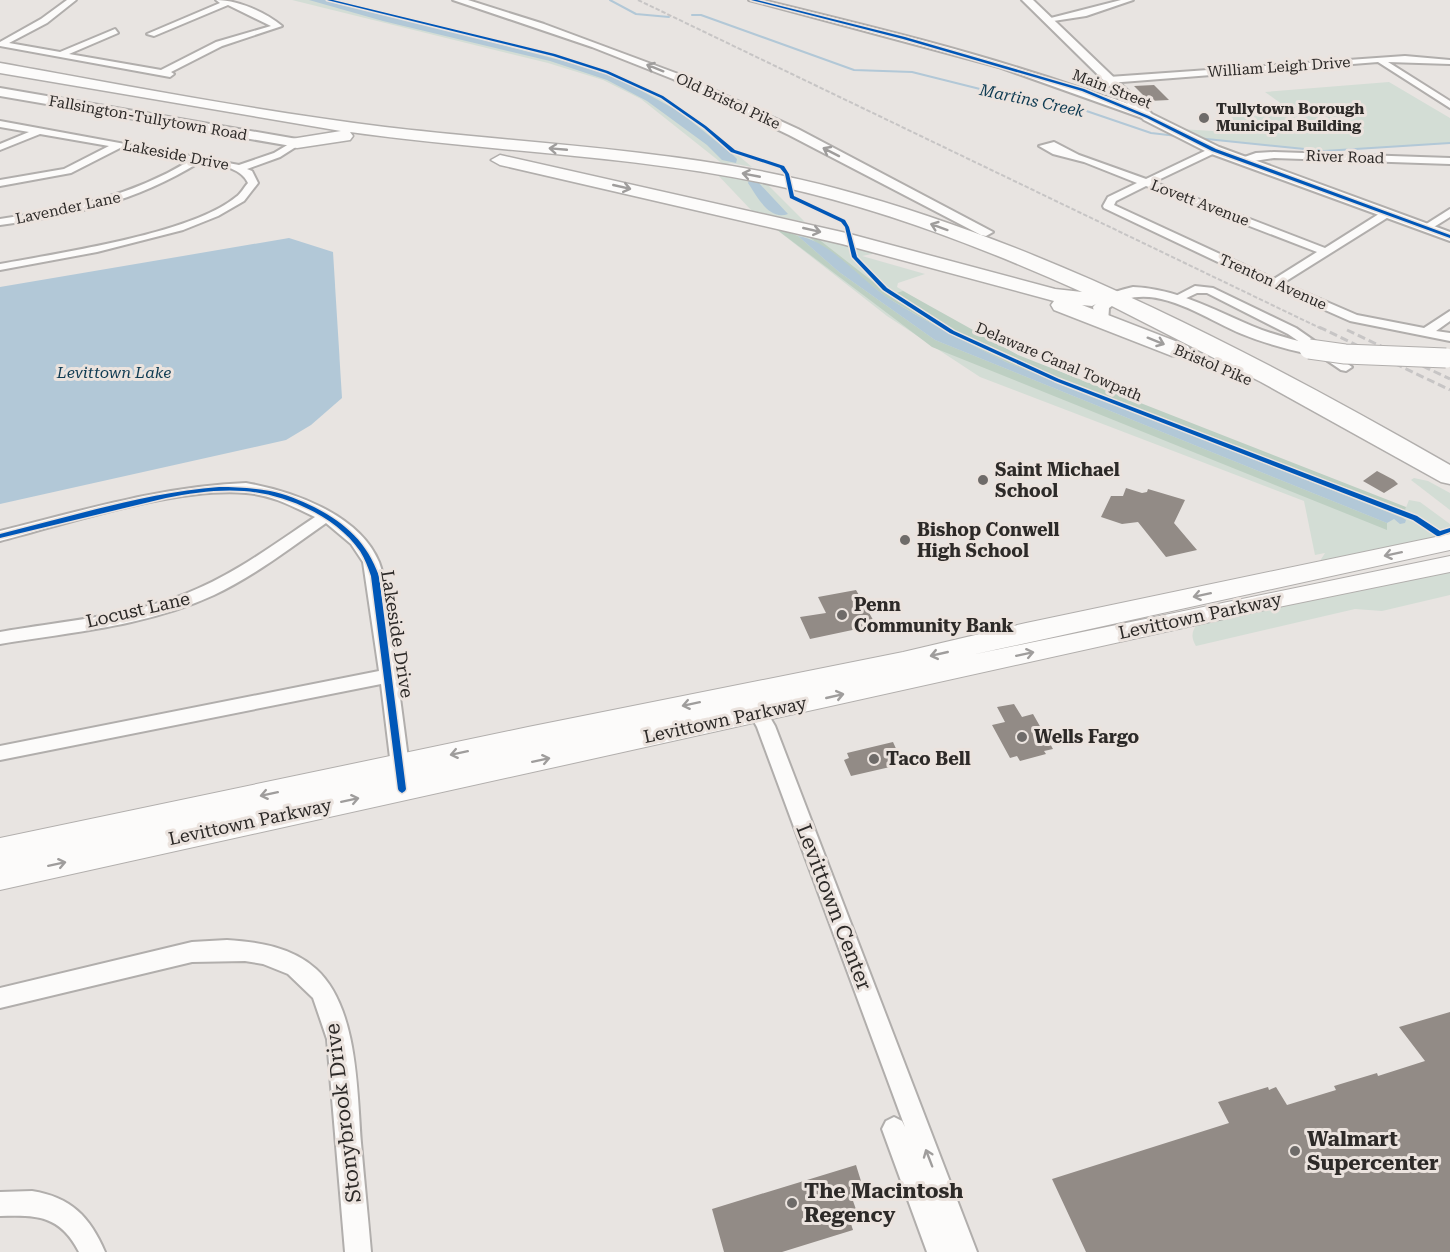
<svg xmlns="http://www.w3.org/2000/svg" width="1450" height="1252" font-family="'Roboto Serif',serif">
<style>
.green{fill:#d3ddd5}
.forest{fill:#bdcfc2}
.water{fill:#b2c8d7}
.lines{fill:none;stroke-linecap:round;stroke-linejoin:round}
.stream{stroke:#b2c8d7;stroke-width:2}
.building{fill:#928b86}
.street-casing{stroke:#b1aeac;stroke-width:4}
.secondary-casing{stroke:#b1aeac;stroke-width:4}
.primary-casing{stroke:#b1aeac;stroke-width:2}
.highway-casing{stroke:#b1aeac;stroke-width:3}
.street{fill:#fcfbfa;fill-rule:evenodd}
.secondary{fill:#fcfbfa;fill-rule:evenodd}
.primary{fill:#fcfbfa;fill-rule:evenodd}
.highway{fill:#fcfbfa;fill-rule:evenodd}
.rail-far1{stroke:#c7c5c5;stroke-width:2;stroke-dasharray:4.5 2;stroke-linecap:butt}
.rail{stroke:#c7c5c5;stroke-width:3;stroke-dasharray:8 4;stroke-linecap:butt}
.secondary-bridge-casing{stroke:#b1aeac;stroke-width:21;stroke-linecap:butt}
.secondary-bridge{stroke:#fcfbfa;stroke-width:19}
.cycleway-casing{stroke:#ebe3de;stroke-width:3}
.cycleway{fill:#0057b8;fill-rule:evenodd}
.oneway{stroke:#9f9d9c}
.poi-dot{fill:#6e6b69;stroke:#ebe3de;stroke-width:2}
.labels{text-anchor:middle;stroke-width:6;stroke-linejoin:round;paint-order:stroke}
.far-street-label{font-size:15px;fill:#2d2a28;stroke:#ebe3de}
.far-poi-label{font-size:15px;font-weight:bold;fill:#2d2a28;stroke:#ebe3de;text-anchor:start}
.far-water-label{font-size:16px;font-style:italic;fill:#0f3b52;stroke:#ebe3de}
.poi-label{font-size:18px;font-weight:bold;fill:#2d2a28;stroke:#ebe3de;text-anchor:start}
.street-label{font-size:18px;fill:#2d2a28;stroke:#ebe3de}
.near-street-label{font-size:21px;fill:#2d2a28;stroke:#ebe3de}
.near-poi-label{font-size:21px;font-weight:bold;fill:#2d2a28;stroke:#ebe3de;text-anchor:start}
</style>
<rect width="100%" height="100%" fill="#e8e4e1"/>
<g class="green">
<polygon points="292,0 333,0 562,57 619,75 656,92 699,122 752,167 731,163 724,165 641,99 603,80 548,63"/>
<polygon points="1389,82 1450,118 1450,143 1324,151 1196,138 1180,129 1213,131 1225,117 1266,115 1257,107 1283,105 1265,92"/>
<polygon points="715,172 765,182 805,222 752,211"/>
<polygon points="772,226 876,250 872,254 862,256 925,274 898,283 897,287 987,341 1064,376 1405,510 1409,500 1420,502 1450,524 1450,537 1318,564 1325,553 1315,555 1304,501 980,377 887,316"/>
<polygon points="1414,478 1428,481 1450,493 1450,510 1411,480"/>
<path d="M 1450,571 L 1450,595 L 1382,611 L 1355,609 L 1196,646 C 1191,637 1191,632 1198,623 Z"/>
</g>
<g class="forest">
<polygon points="772,226 798,236 839,272 935,340 1387,523 1387,530 932,347"/>
<polygon points="809,237 817,238 890,295 903,291 1018,355 1406,507 1403,518 1006,362 946,332 886,297"/>
</g>
<g class="water">
<polygon points="309,0 325,0 369,10 609,73 680,112 733,155 737,159 736,163 722,160 707,145 647,101 607,80 550,61 383,21"/>
<path d="M 749,180 L 758,182 L 788,214 C 769,221 757,196 748,183 Z"/>
<path d="M 798,236 C 829,240 861,280 888,298 C 926,322 966,342 1006,362 L 1403,518 L 1406,520 L 1405,523 L 1400,524 L 1394,519 L 1387,523 L 935,340 L 839,272 Z"/>
<polygon points="289,238 333,252 342,398 311,425 286,440 0,504 0,287"/>
</g>
<g class="lines">
<g class="stream">
<polyline points="610,0 636,14 669,17"/>
<polyline points="692,15 701,15 854,70 912,72 996,93 1063,103 1151,133 1177,136"/>
<polyline points="1197,138 1324,151 1450,143"/>
</g>
</g>
<g class="building">
<polygon points="1154,85 1169,100 1149,101 1134,86"/>
<polygon points="1377,471 1394,480 1398,484 1384,493 1363,481"/>
<polygon points="1126,488 1142,493 1147,492 1148,489 1185,500 1174,523 1197,550 1166,557 1138,522 1122,524 1101,517 1111,496 1123,496"/>
<polygon points="856,590 876,625 810,639 800,617 826,613 818,597"/>
<polygon points="1014,704 1022,717 1033,714 1053,749 1044,751 1046,754 1020,761 1017,756 1010,758 992,725 1005,722 997,707"/>
<polygon points="893,742 903,764 851,776 844,760 849,758 847,753"/>
<polygon points="1450,1012 1450,1252 1086,1252 1052,1179 1229,1123 1218,1102 1268,1087 1269,1090 1276,1087 1287,1105 1336,1090 1334,1086 1377,1073 1378,1076 1425,1061 1399,1027"/>
<polygon points="856,1165 865,1194 852,1198 859,1218 850,1221 853,1230 782,1252 724,1252 712,1209"/>
</g>
<g class="lines">
<defs>
<g id="street">
<path d="M 67,0 L 76,0 L 47,23 L 9,43 L 60,52 L 115,29 L 118,33 L 69,54 L 161,70 L 216,42 L 271,26 L 228,5 L 154,36 L 147,34 L 220,3 L 216,0 C 238,0 265,12 282,26 L 222,46 L 171,72 L 174,74 L 170,77 L 0,46 L 0,42 L 41,19 Z"/>
<path d="M 749,0 L 762,0 C 869,26 976,52 1080,88 C 1101,95 1137,104 1153,117 L 1145,119 L 999,67 Z"/>
<polygon points="1121,0 1133,0 1086,16 1047,22 1043,20"/>
<polygon points="1405,56 1450,60 1450,64 1388,62 1450,101 1450,108 1378,62 1109,83 1105,80 1109,77"/>
<path d="M 0,121 L 239,165 L 274,153 L 294,141 L 302,143 L 280,157 L 247,169 L 252,171 L 258,183 L 244,201 L 218,216 L 183,230 L 97,252 L 0,270 L 0,264 C 59,253 191,234 236,197 C 241,194 244,187 248,183 C 240,166 217,165 200,162 C 133,203 77,214 0,225 L 0,219 C 68,209 130,197 189,161 L 120,148 L 71,173 L 0,186 L 0,180 L 64,169 L 109,146 L 40,134 L 0,150 L 0,144 L 29,132 L 0,127 Z"/>
<path d="M 1054,142 L 1079,155 L 1146,179 L 1211,148 L 1217,148 L 1217,152 L 1154,182 L 1325,248 L 1382,212 L 1390,212 L 1390,216 L 1283,283 L 1357,315 L 1424,328 L 1450,311 L 1450,321 L 1436,331 L 1450,333 L 1450,341 L 1350,321 L 1239,272 L 1104,208 L 1103,206 L 1108,197 L 1137,183 L 1084,162 L 1053,154 L 1039,146 ZM 1146,186 L 1317,252 L 1274,279 L 1114,205 L 1116,201 Z"/>
<polygon points="1274,152 1450,158 1450,164 1274,158 1241,163 1236,160 1256,153"/>
<polygon points="1450,209 1450,217 1429,230 1420,228"/>
<polygon points="1195,286 1213,288 1296,328 1352,367 1346,371 1341,370 1288,334 1207,293 1197,293 1176,303 1170,299"/>
<path d="M 246,483 C 292,491 359,514 379,562 C 387,583 388,611 391,634 C 398,681 404,727 410,774 L 408,779 L 401,782 L 394,779 L 392,774 L 381,684 L 0,760 L 0,746 L 379,671 L 363,562 L 351,544 L 326,523 C 289,549 254,576 214,595 C 147,626 72,632 0,644 L 0,632 C 61,621 126,617 185,594 C 232,576 273,545 315,517 C 292,506 272,495 246,493 C 175,487 70,523 0,541 L 0,531 C 81,511 162,486 246,483 Z"/>
<polygon points="752,695 758,697 775,726 977,1252 927,1252 882,1129 886,1121 894,1117 902,1121 905,1127 757,727 743,702 746,697"/>
<path d="M 227,940 C 258,942 292,947 316,969 C 358,1007 357,1091 361,1143 C 364,1179 368,1216 371,1252 L 345,1252 L 327,1039 L 313,998 L 288,974 L 263,964 L 245,961 L 192,962 L 0,1008 L 0,988 L 192,942 Z"/>
<path d="M 32,1191 C 71,1197 90,1217 105,1252 L 79,1252 C 60,1215 37,1215 0,1216 L 0,1192 Z"/>
</g>
<g id="secondary">
<polygon points="453,0 468,0 544,24 681,75 798,129 993,232 986,236 981,235 789,135 673,79 592,47"/>
<polygon points="1022,0 1033,0 1152,114 1219,147 1450,232 1450,241 1209,153 1144,120"/>
<polygon points="0,88 297,139 303,143 297,147 0,96"/>
<path d="M 1133,287 C 1177,289 1212,309 1252,326 C 1273,335 1294,340 1315,345 L 1318,349 L 1309,354 C 1286,349 1264,343 1242,334 C 1203,318 1150,277 1109,308 L 1108,322 L 1096,322 L 1093,307 C 1103,294 1117,291 1133,287 Z"/>
</g>
<polygon id="primary" points="1450,534 1450,550 971,655 1450,556 1450,572 1269,609 0,890 0,838 528,727 903,652 1026,623"/>
<path id="highway" d="M 0,63 C 128,86 256,111 385,127 C 536,145 690,149 838,189 C 1049,245 1261,357 1450,465 L 1450,484 L 1441,482 L 1261,382 L 1102,301 L 1092,306 L 1082,305 L 1188,346 L 1191,351 L 1188,356 L 1172,356 L 1054,310 L 1051,305 L 1054,301 L 842,244 L 500,165 L 491,160 L 500,155 L 846,233 L 1055,289 L 1082,292 C 984,248 883,209 778,186 C 637,155 492,152 350,132 L 353,136 L 350,140 L 297,148 L 291,147 L 288,143 L 291,139 L 341,131 L 0,73 Z"/>
</defs>
<use href="#street" class="street-casing"/>
<use href="#secondary" class="secondary-casing"/>
<use href="#primary" class="primary-casing"/>
<use href="#highway" class="highway-casing"/>
<use href="#street" class="street"/>
<use href="#secondary" class="secondary"/>
<use href="#primary" class="primary"/>
<use href="#highway" class="highway"/>
<polyline class="rail-far1" points="638,0 1322,329"/>
<g class="rail">
<polyline points="1319,327 1450,390"/>
<polyline points="1347,330 1450,379"/>
</g>
<defs>
<polyline id="secondary-bridge" points="1309,349 1345,354 1446,358"/>
</defs>
<use href="#secondary-bridge" class="secondary-bridge-casing"/>
<use href="#secondary-bridge" class="secondary-bridge"/>
<defs>
<g id="cycleway">
<polygon points="327,0 333,0 555,54 608,71 663,96 706,126 735,150 784,166 789,174 794,196 845,220 849,227 857,257 887,288 954,331 1059,379 1417,516 1440,531 1450,528 1450,532 1439,536 1437,536 1413,520 1055,381 950,333 883,290 852,257 845,227 841,222 790,198 785,174 780,168 731,152 704,128 661,98 606,73 553,56"/>
<polygon points="751,0 757,0 905,37 1084,89 1149,116 1216,149 1450,235 1450,238 1212,151 1147,118 1082,91 903,39"/>
<path d="M 219,487 C 236,487 253,488 270,491 C 285,494 300,500 314,507 C 345,523 367,542 379,576 L 406,789 L 405,791 L 402,793 L 399,791 L 398,789 L 371,576 C 368,567 365,559 360,551 C 336,516 285,494 244,491 C 218,489 192,493 166,498 L 0,538 L 0,534 C 72,516 145,493 219,487 Z"/>
</g>
</defs>
<use href="#cycleway" class="cycleway-casing"/>
<use href="#cycleway" class="cycleway"/>
</g>
<defs><path id="oneway-shaft" d="M-6 0H5M1.5-3L5.5 0L1.5 3" fill="none" stroke-width="1.6" stroke-linecap="round" stroke-linejoin="round" transform="scale(1.5)"/></defs>
<g class="oneway">
<use href="#oneway-shaft" transform="translate(655 68) rotate(-158)"/>
<use href="#oneway-shaft" transform="translate(558 149) rotate(-175)"/>
<use href="#oneway-shaft" transform="translate(831 152) rotate(-153)"/>
<use href="#oneway-shaft" transform="translate(751 175) rotate(-169)"/>
<use href="#oneway-shaft" transform="translate(622 187) rotate(13)"/>
<use href="#oneway-shaft" transform="translate(939 227) rotate(-160)"/>
<use href="#oneway-shaft" transform="translate(812 230) rotate(13)"/>
<use href="#oneway-shaft" transform="translate(1156 341) rotate(22)"/>
<use href="#oneway-shaft" transform="translate(1393 554) rotate(168)"/>
<use href="#oneway-shaft" transform="translate(1202 595) rotate(168)"/>
<use href="#oneway-shaft" transform="translate(939 654) rotate(167)"/>
<use href="#oneway-shaft" transform="translate(1025 654) rotate(-12)"/>
<use href="#oneway-shaft" transform="translate(835 696) rotate(-13)"/>
<use href="#oneway-shaft" transform="translate(691 704) rotate(168)"/>
<use href="#oneway-shaft" transform="translate(459 753) rotate(168)"/>
<use href="#oneway-shaft" transform="translate(541 760) rotate(-12)"/>
<use href="#oneway-shaft" transform="translate(269 794) rotate(168)"/>
<use href="#oneway-shaft" transform="translate(350 800) rotate(-12)"/>
<use href="#oneway-shaft" transform="translate(57 864) rotate(-12)"/>
<use href="#oneway-shaft" transform="translate(929 1158) rotate(-111)"/>
</g>
<g class="poi-dot">
<circle cx="1204" cy="118" r="6"/>
<circle cx="983" cy="480" r="6"/>
<circle cx="905" cy="540" r="6"/>
<circle cx="842" cy="615" r="6"/>
<circle cx="1022" cy="737" r="6"/>
<circle cx="874" cy="759" r="6"/>
<circle cx="1295" cy="1151" r="6"/>
<circle cx="792" cy="1203" r="6"/>
</g>
<g class="labels">
<g class="far-street-label">
<text transform="translate(1279 67) rotate(-4)" y="5">William Leigh Drive</text>
<text transform="translate(1112 89) rotate(21)" y="5">Main Street</text>
<text transform="translate(728 101) rotate(25)" y="5">Old Bristol Pike</text>
<text transform="translate(148 118) rotate(10)" y="5">Fallsington-Tullytown Road</text>
<text transform="translate(176 155) rotate(11)" y="5">Lakeside Drive</text>
<text transform="translate(1345 157) rotate(2)" y="5">River Road</text>
<text transform="translate(1200 203) rotate(21)" y="5">Lovett Avenue</text>
<text transform="translate(68 208) rotate(-12)" y="5">Lavender Lane</text>
<text transform="translate(1273 282) rotate(24)" y="5">Trenton Avenue</text>
<text transform="translate(1059 362) rotate(23)" y="5">Delaware Canal Towpath</text>
<text transform="translate(1213 365) rotate(23)" y="5">Bristol Pike</text>
</g>
<g class="far-poi-label">
<text x="1216" y="114">Tullytown Borough<tspan x="1216" dy="17">Municipal Building</tspan></text>
</g>
<g class="far-water-label">
<text transform="translate(1032 100) rotate(12)" y="6">Martins Creek</text>
<text x="114" y="378">Levittown Lake</text>
</g>
<g class="poi-label">
<text x="995" y="476">Saint Michael<tspan x="995" dy="21">School</tspan></text>
<text x="917" y="536">Bishop Conwell<tspan x="917" dy="21">High School</tspan></text>
<text x="854" y="611">Penn<tspan x="854" dy="21">Community Bank</tspan></text>
<text x="1034" y="743">Wells Fargo</text>
<text x="886" y="765">Taco Bell</text>
</g>
<g class="street-label">
<text transform="translate(138 610) rotate(-13)" y="6">Locust Lane</text>
<text transform="translate(1200 616) rotate(-12)" y="6">Levittown Parkway</text>
<text transform="translate(397 634) rotate(81)" y="6">Lakeside Drive</text>
<text transform="translate(725 720) rotate(-12)" y="6">Levittown Parkway</text>
<text transform="translate(250 822) rotate(-12)" y="6">Levittown Parkway</text>
</g>
<g class="near-street-label">
<text transform="translate(834 907) rotate(69)" y="7">Levittown Center</text>
<text transform="translate(343 1113) rotate(-97)" y="7">Stonybrook Drive</text>
</g>
<g class="near-poi-label">
<text x="1307" y="1146">Walmart<tspan x="1307" dy="24">Supercenter</tspan></text>
<text x="804" y="1198">The Macintosh<tspan x="804" dy="24">Regency</tspan></text>
</g>
</g>
</svg>
